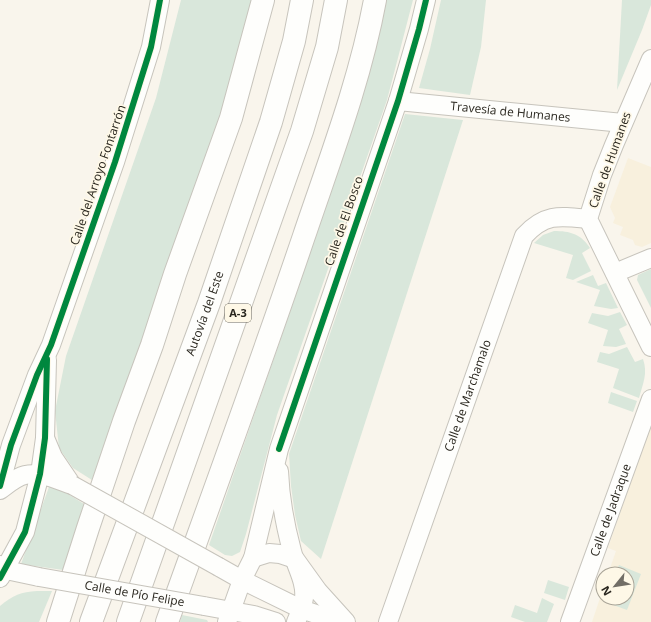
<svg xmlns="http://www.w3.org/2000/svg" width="651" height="622" font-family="'Open Sans',sans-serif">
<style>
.built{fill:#f8f0dd}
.green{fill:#d9e7db}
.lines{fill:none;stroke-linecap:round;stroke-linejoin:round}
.minor-casing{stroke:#c7c4bc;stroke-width:20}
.highway-casing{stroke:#c7c4bc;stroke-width:24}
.minor{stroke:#fefefc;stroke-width:18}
.highway{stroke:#fefefc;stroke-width:22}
.minor-bridge-casing{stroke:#c7c4bc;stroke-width:20;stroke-linecap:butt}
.minor-bridge{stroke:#fefefc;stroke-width:18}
.cycleway-casing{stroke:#fef8e7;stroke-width:8}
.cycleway{stroke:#00873e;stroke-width:6}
.labels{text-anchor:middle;stroke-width:3.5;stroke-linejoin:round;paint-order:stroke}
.shield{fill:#fef8e7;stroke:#69655a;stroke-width:1}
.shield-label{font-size:11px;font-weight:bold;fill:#29261e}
.street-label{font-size:12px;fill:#29261e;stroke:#fef8e7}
</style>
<rect width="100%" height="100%" fill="#f9f5ec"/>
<g class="built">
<polygon points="628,158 651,167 651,243 642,247 635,245 633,240 620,235 623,227 613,223 615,218 610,207"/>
<polygon points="651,424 651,622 592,622 603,589 603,598 627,598 627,574 608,574 616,551 608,548"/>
</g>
<g class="green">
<polygon points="181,0 252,0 238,66 126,388 109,430 92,480 73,468 59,448 55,411 66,356 156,98"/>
<polygon points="384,0 413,0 387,100 277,415 246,534 240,552 232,556 225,555 209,545 298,289 372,60"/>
<polygon points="441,0 486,0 481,47 470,95 419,88 430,49"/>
<polygon points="622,0 651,0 651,5 642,30 617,90"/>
<polygon points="405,114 463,120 321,559 301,541 295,515 291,486 289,454"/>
<path d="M 554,231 C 570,231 581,234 590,248 L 582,253 L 591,271 L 573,280 L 566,278 L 573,255 L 534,243 L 543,235 Z"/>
<polygon points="651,269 651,308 637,280 638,275"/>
<polygon points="593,275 598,286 606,283 618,308 611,309 594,306 600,290 576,282"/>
<polygon points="620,312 627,325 619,329 626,344 616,347 603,346 608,330 588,323 592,313 608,316"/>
<path d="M 627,347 L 635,362 L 643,359 C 648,374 643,383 639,398 L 613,388 L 619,369 L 597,362 L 600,352 L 609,354 Z"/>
<polygon points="611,392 637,401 633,412 608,403"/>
<polygon points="49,487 63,491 84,504 63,570 21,564"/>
<polygon points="619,565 641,574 627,610 605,602 606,598 627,598 627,574 615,574"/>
<polygon points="548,580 569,587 565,600 544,593"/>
<path d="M 37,591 L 52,591 L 39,622 L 0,622 L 0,606 C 13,595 21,592 37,591 Z"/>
<polygon points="542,598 554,604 547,622 525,622 511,617 515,605 537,613"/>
<polygon points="182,615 207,620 208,622 180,622"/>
</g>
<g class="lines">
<defs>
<g id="minor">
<polyline points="651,59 614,145 602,175 588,219 651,347"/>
<path id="s1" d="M 398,101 L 623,123"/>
<polyline points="615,273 651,258"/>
<polyline points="45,438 53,457 72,485"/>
<path d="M 279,471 C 280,498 285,525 292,551 C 296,567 306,582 304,598 C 303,606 299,615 296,622"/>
<polyline points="0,486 11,445 37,375 51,345 115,162 151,47 160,0"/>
<path d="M 0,490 C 7,485 16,477 25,475 C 41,472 57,480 72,485"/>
<polyline points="253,558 269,553 280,554 295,559 318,591 346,622"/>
<polyline points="0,565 6,570 39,577"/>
<polyline points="219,567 242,580 301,609 340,622"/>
<polyline points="0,578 25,532 40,474 45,438 47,360"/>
<polyline points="204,606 254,615 276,622"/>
<polyline points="227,622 242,580 253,558 279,449 398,101 419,29 426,0"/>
<path id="s2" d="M 388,622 L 524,236 C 545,213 560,216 588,219"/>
<path id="s3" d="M 570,622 L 651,399"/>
</g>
<g id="highway">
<polyline points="58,622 88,528 124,421 152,345 175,274 231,118 263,0"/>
<path id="s4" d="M 91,622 L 209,303 L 271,122 L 294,41 L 302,0"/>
<polyline points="128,622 302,131 327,47 336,0"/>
<path d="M 167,622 C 213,494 260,366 304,236 C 330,159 360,81 375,0"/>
</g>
</defs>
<use href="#minor" class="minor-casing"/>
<use href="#highway" class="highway-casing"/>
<use href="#minor" class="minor"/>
<use href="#highway" class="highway"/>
<defs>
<g id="minor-bridge">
<polyline points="72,485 219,567"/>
<path id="s5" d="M 39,577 L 204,606"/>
</g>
</defs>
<use href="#minor-bridge" class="minor-bridge-casing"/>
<use href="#minor-bridge" class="minor-bridge"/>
<defs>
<g id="cycleway">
<polyline points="279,449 398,101 419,29 426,0"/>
<polyline points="0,486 11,445 37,375 51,345 115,162 151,47 160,0"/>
<polyline points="0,578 25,532 40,474 45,438 47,359"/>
</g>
</defs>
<use href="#cycleway" class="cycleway-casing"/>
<use href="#cycleway" class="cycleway"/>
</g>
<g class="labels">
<rect class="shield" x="225" y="304" width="26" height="18" rx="3"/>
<g class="shield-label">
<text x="238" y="317">A-3</text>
</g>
<g class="street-label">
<text dy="4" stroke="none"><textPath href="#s1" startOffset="113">Travesía de Humanes</textPath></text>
<text transform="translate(610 160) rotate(-70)" y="4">Calle de Humanes</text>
<text transform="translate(98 175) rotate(-71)" y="4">Calle del Arroyo Fontarrón</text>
<text transform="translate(344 221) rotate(-71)" y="4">Calle de El Bosco</text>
<text dy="4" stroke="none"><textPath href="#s4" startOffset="329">Autovía del Este</textPath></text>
<text dy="4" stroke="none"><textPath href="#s2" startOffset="240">Calle de Marchamalo</textPath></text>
<text dy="4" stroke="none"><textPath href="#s3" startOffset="119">Calle de Jadraque</textPath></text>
<text dy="4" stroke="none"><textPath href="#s5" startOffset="97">Calle de Pío Felipe</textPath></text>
</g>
</g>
<g transform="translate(615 586) rotate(240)"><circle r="19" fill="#fef8e7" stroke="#a9a497"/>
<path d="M0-3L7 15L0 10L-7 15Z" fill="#726e66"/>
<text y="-6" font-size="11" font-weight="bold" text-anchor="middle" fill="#29261e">N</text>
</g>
</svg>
